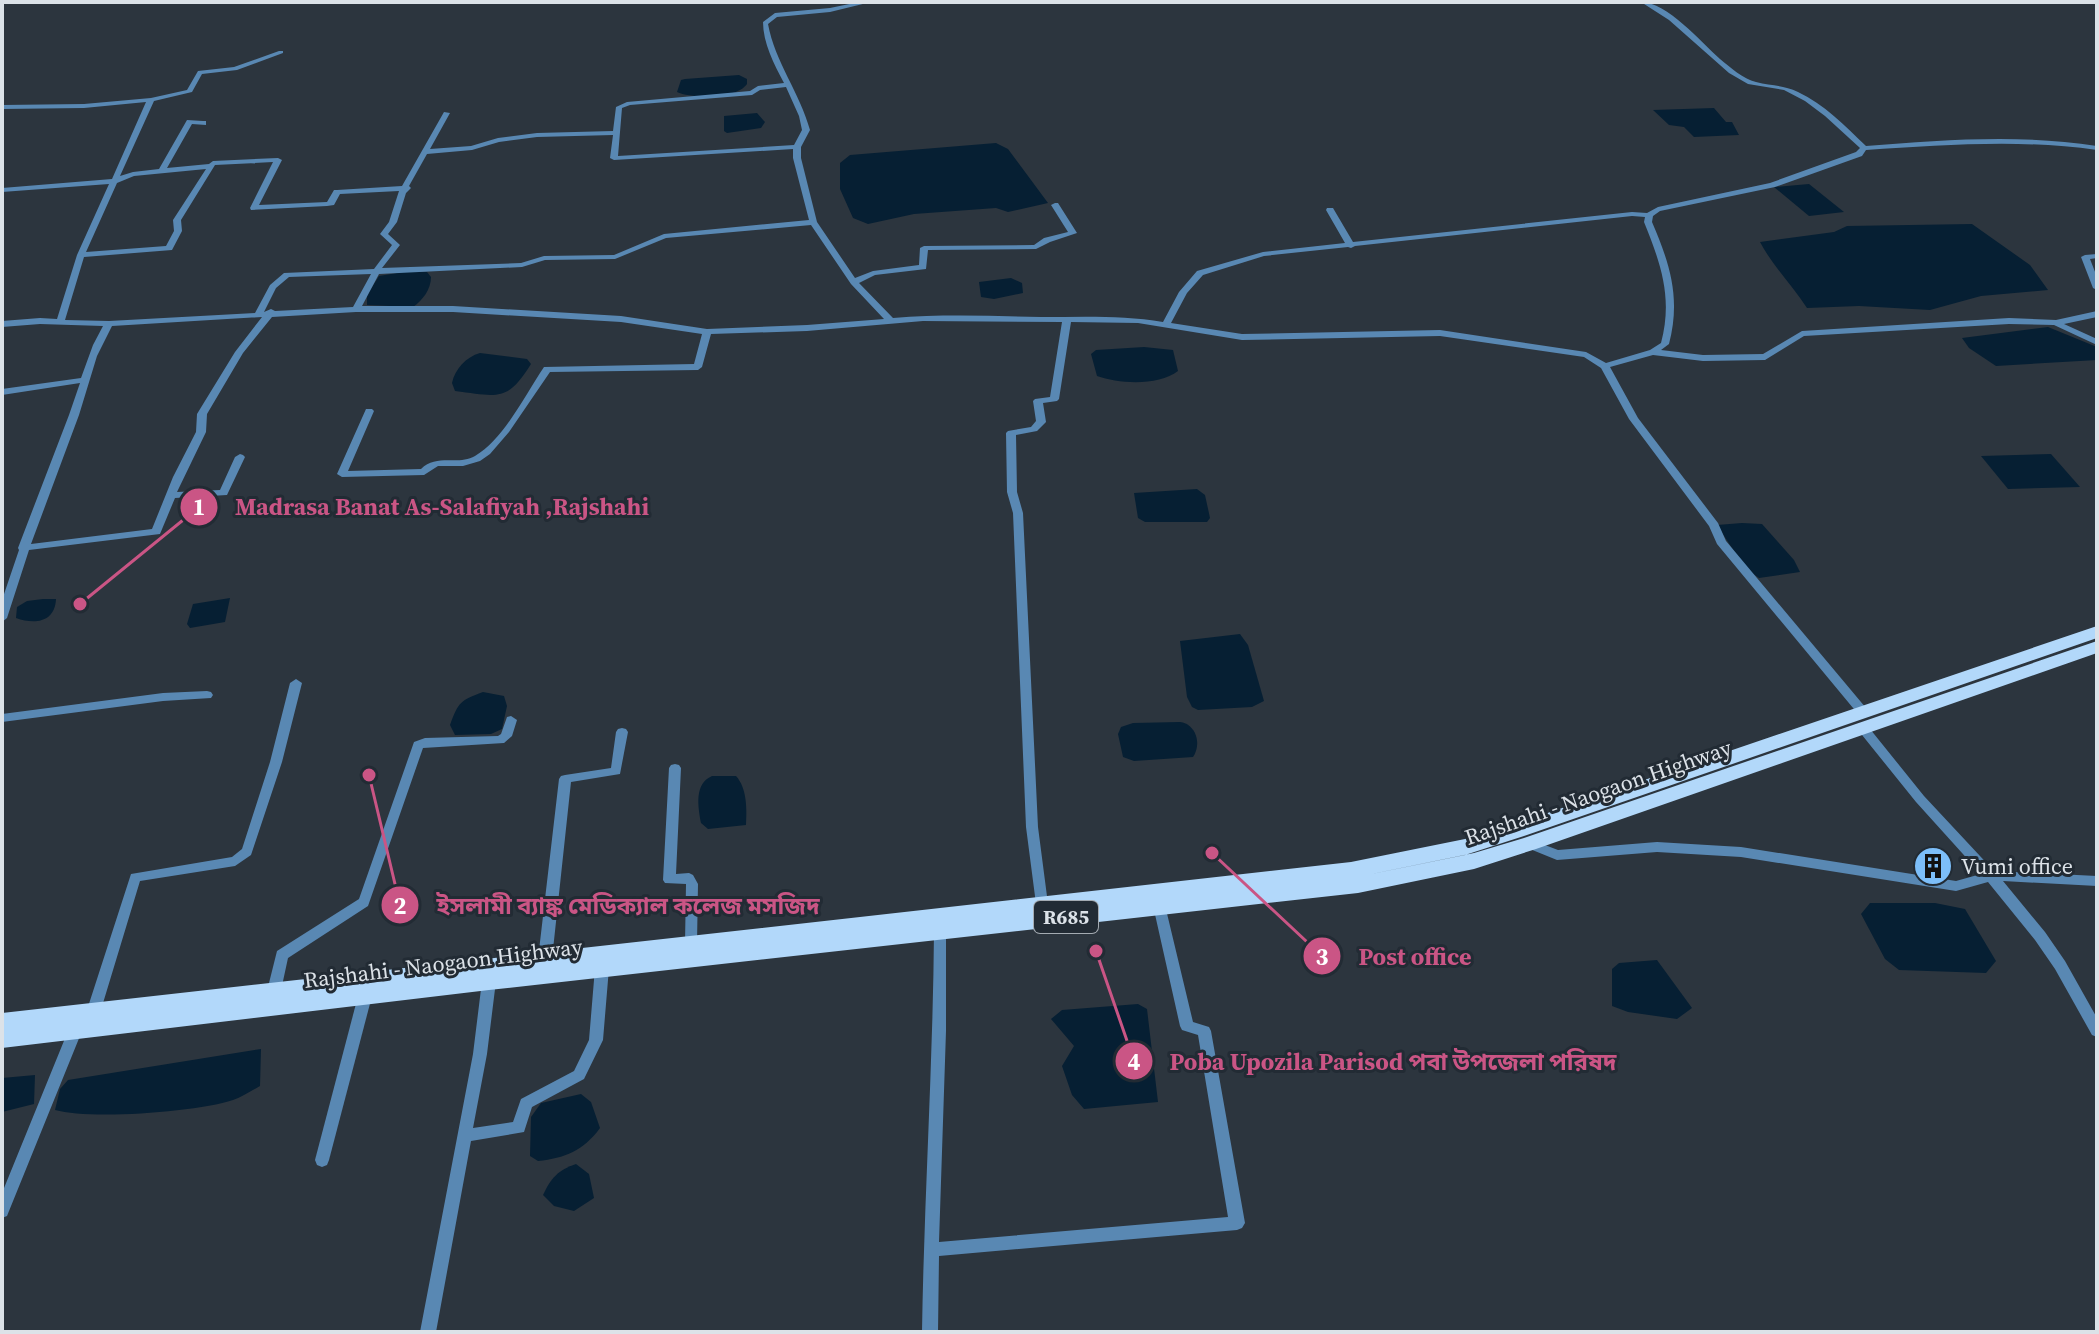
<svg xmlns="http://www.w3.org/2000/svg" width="2099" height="1334" font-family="'Source Serif 4','Noto Sans Bengali',serif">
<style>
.water{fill:#061f33}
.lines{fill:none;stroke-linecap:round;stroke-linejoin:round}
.street{fill:#5988b3;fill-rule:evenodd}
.primary{fill:#b2d8fa;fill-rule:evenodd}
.labels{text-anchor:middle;stroke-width:6;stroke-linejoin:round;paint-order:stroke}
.shield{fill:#222b34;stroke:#a4abb2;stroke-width:2}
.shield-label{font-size:20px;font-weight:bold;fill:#dce2e8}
.street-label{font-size:22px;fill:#dce2e8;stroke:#222b34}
.poi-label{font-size:22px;fill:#dce2e8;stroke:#222b34;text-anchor:start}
.leader{fill:none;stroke:#ca5585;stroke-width:3}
.callout-dot{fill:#ca5585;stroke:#222b34;stroke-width:3}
.mark-label{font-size:24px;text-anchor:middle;font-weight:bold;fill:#fff}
.callout-label{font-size:24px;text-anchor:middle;font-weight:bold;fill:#ca5585;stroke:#222b34;stroke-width:6;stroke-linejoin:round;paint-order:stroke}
</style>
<rect width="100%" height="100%" fill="#2c353e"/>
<g class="water">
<path d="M 739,75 L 747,79 L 747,84 C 737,99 692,99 677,92 L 681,80 L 685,79 Z"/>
<polygon points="1714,108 1726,122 1732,122 1739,135 1694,137 1684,127 1669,125 1653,110"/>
<polygon points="757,113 765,122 761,128 727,133 724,131 724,116"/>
<polygon points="996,143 1008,149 1048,203 1008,212 996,208 914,214 868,224 853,218 840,189 840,163 850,155"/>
<polygon points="1809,184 1844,212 1809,216 1774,187"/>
<path d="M 1972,224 L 2030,265 L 2048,290 L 1981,296 L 1930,310 L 1859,306 L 1807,308 C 1792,285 1772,265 1760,242 L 1834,232 L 1847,226 Z"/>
<path d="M 403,272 L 427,272 L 431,277 C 431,289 423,300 413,307 L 367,305 L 367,295 L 379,276 Z"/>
<polygon points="1011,278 1022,283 1023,293 994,299 981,297 979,282"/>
<polygon points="2048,327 2097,347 2097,360 1996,366 1969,348 1962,338"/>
<path d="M 1144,347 L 1173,350 L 1178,371 C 1159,386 1119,384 1097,376 L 1091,354 L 1096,350 Z"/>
<path d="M 480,353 L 527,359 L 531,364 C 507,403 497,396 455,391 L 452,383 C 455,369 466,357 480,353 Z"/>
<polygon points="2051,454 2080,487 2008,489 1981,456"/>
<polygon points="1197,489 1205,495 1210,518 1207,522 1145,522 1138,518 1134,493"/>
<polygon points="1742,523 1762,524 1794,560 1800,572 1759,578 1745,568 1717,525"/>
<polygon points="230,598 225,622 190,628 187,624 193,604"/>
<path d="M 43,599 L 56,599 C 55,622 35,625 16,618 L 17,607 L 27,601 Z"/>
<polygon points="1240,634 1248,645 1264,701 1252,707 1198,710 1192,707 1187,697 1180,641"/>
<path d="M 483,692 L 504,696 L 507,706 L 502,729 L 491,734 L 455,735 L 450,725 C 459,701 460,701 483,692 Z"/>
<path d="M 1180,722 C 1196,724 1202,744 1193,757 L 1134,761 L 1123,757 L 1118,734 L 1121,727 L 1133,723 Z"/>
<path d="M 712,776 L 736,776 C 747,788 747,809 746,825 L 708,829 L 701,823 C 698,806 694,784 712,776 Z"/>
<polygon points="1870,903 1935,903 1965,909 1996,961 1986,973 1899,970 1885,959 1861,914"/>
<polygon points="1657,960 1692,1008 1677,1019 1628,1012 1612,1006 1612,969 1619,963"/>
<polygon points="1138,1004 1147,1009 1158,1102 1084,1109 1072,1095 1062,1066 1074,1046 1051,1019 1062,1010"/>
<path d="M 261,1049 L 260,1086 C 251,1091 242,1097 233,1100 C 197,1112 90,1120 55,1110 L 60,1089 L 68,1080 Z"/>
<polygon points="35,1075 34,1104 2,1112 2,1078"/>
<path d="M 581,1094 L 591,1102 L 600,1128 C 583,1151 565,1158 538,1161 L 530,1156 L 531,1117 L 541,1103 Z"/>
<path d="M 576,1164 L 589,1174 L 594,1198 L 574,1211 L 554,1206 L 543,1195 C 551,1178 558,1170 576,1164 Z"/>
</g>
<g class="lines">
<g class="street">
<path d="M 859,2 L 871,2 L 830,12 L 777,17 L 768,24 C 775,62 800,93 810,130 L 801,147 L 801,158 L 817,222 L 855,278 L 873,271 L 919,265 L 920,248 L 924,246 L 1034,245 L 1044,238 L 1068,232 L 1051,205 L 1055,203 L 1058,203 L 1077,233 L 1050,242 L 1036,249 L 928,250 L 926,269 L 875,275 L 859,283 L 893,318 C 942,314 991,316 1041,317 C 1082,317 1123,315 1163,322 L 1179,292 L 1197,271 L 1263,252 L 1345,243 L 1326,210 L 1327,208 L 1333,208 L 1353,242 L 1632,212 L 1647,213 L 1658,207 L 1770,183 L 1856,152 L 1860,148 L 1825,116 L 1805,101 L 1784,90 L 1748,84 L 1729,73 L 1669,20 L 1641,2 C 1667,2 1701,42 1720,59 C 1730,67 1743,79 1756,82 C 1771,86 1784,85 1798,92 C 1824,104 1845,126 1866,146 C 1943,140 2020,134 2097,146 L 2097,150 C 2020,139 1944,145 1866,150 L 1862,156 L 1775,187 L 1660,211 L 1653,216 L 1652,222 C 1670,264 1681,298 1669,344 L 1661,350 L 1703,355 L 1763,354 L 1802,331 L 2009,318 L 2056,320 L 2097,311 L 2097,317 L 2064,324 L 2097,339 L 2097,345 L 2054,325 L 2009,324 L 1804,336 L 1765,360 L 1703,361 L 1653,355 L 1610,367 L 1638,418 L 1718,523 L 1726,541 L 1866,708 L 1868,711 L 1866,714 L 1858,714 L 1717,544 L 1709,526 L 1629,419 L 1601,368 L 1584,357 L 1440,336 L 1242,340 L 1138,323 L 1071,322 L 1059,399 L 1057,401 L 1043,403 L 1046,422 L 1037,431 L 1016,435 L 1017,492 L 1023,513 L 1038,827 L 1048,904 L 1046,908 L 1042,909 L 1038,908 L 1036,904 L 1026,827 L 1013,513 L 1007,492 L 1006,433 L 1008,431 L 1031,427 L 1036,421 L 1033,401 L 1035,399 L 1050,397 L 1062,322 L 923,321 L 807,331 L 711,334 L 702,367 L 698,370 L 550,372 L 509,432 L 490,454 L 480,461 L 463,466 L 438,466 L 424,475 L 342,477 L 337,474 L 366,409 L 372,409 L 374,411 L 348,471 L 421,469 C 437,453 458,466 475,456 C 504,439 525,395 544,367 L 694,364 L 702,334 L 621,322 L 453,312 L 356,312 L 272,317 L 243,353 L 207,414 L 206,432 L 177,492 L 220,490 L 235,457 L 240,454 L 243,455 L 245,457 L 227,495 L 175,498 L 160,534 L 29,550 L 7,618 L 2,622 L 2,600 L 19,550 L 18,548 L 69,415 L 80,383 L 2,395 L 2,389 L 81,378 L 93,345 L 103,326 L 40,324 L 2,327 L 2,321 L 40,318 L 57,319 L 77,255 L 109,184 L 2,192 L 2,188 L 112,179 L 146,102 L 84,108 L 2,109 L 2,105 L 84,104 L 151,98 L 187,90 L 198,71 L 234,67 L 279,51 L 283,51 L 283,53 L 237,70 L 202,74 L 192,92 L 154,101 L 120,176 L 133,172 L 159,169 L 187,120 L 203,121 L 206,121 L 206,125 L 192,124 L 167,168 L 209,164 L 213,161 L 278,158 L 282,160 L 259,205 L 327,202 L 334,190 L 337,190 L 402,186 L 444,112 L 450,113 L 430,149 L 471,146 L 498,138 L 537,133 L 613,131 L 616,107 L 627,102 L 750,91 L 758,86 L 784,83 C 774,64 763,43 763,22 L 775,13 L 830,8 ZM 786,87 L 799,116 L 802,130 L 794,145 L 618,156 L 622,108 L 630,105 L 752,95 L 760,90 ZM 613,135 L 610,158 L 614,160 L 793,149 L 793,158 L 809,220 L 664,234 L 614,255 L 544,256 L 521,263 L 382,268 L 400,245 L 388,234 L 397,222 L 406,193 L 411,188 L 409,186 L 427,154 L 472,150 L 499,142 L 537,137 ZM 273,162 L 250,208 L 251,210 L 327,206 L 334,205 L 340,194 L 399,191 L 389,222 L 380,234 L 392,245 L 374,269 L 284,273 L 270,285 L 255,313 L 109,321 L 65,320 L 84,257 L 172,250 L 182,231 L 181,220 L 215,165 ZM 206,169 L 173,220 L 174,231 L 166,246 L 86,252 L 117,183 L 134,176 ZM 1632,216 L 1645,217 L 1644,222 C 1661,264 1673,298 1661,343 L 1650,350 L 1606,363 L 1586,352 L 1440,330 L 1242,334 L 1171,323 L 1187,293 L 1203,275 L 1264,256 L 1348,247 L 1351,248 L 1355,246 ZM 811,225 L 851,284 L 884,319 L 807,325 L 707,329 L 621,316 L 453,306 L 362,306 L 379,274 L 522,267 L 545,260 L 615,259 L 666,238 ZM 371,274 L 353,307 L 275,311 L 271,309 L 264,312 L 276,288 L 289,277 ZM 262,317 L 235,352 L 197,414 L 196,432 L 173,477 L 152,529 L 31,544 L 79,415 L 97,356 L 112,326 Z"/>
<polygon points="2097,254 2097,258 2090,259 2097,277 2097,290 2093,288 2081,257 2085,255"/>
<polygon points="296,679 302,683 282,762 251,855 235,866 140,881 100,1013 98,1017 93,1019 88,1017 86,1013 131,874 232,857 242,849 270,762 290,683"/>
<polygon points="207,691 211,692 213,695 211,698 163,701 2,722 2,714 163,693"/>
<polygon points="511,716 517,720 512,736 504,743 423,748 368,906 288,958 280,995 278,999 273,1001 268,999 266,995 277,951 359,899 414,742 425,738 498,736 501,734 507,717"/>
<polygon points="1862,723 1866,724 1924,796 1994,871 2097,876 2097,886 2003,881 2045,932 2065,961 2097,1018 2097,1037 2092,1035 2055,969 2035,940 1988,882 1956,891 1741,857 1657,852 1557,860 1525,847 1523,844 1525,841 1529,839 1558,850 1657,842 1741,847 1956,881 1981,874 1916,802 1858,730 1856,727 1858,724"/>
<polygon points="622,728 626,729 628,732 620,774 571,782 552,959 550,963 545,964 540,963 538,959 559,779 561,776 565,775 611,768 616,732 618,729"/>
<polygon points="675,764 679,765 681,768 676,874 689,873 693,875 698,884 697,943 696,947 691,948 686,947 685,943 686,884 665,883 663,880 669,768 671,765"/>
<path d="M 1158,896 L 1162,897 L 1164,901 L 1193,1022 L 1209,1027 L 1211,1031 L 1245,1223 L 1242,1228 L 1237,1230 L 939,1256 L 938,1332 L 922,1332 C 924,1199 933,1065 934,931 L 935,927 L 940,926 L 945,927 L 946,931 L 946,1031 L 939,1242 L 1228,1217 L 1198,1035 L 1182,1030 L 1180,1026 L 1152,901 L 1154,897 Z"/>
<polygon points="602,963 607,964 609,968 603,1040 584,1079 532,1107 524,1132 471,1141 436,1332 420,1332 473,1054 482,981 484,977 489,976 494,977 496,981 487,1054 473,1128 513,1122 521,1099 574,1071 589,1040 595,968 597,964"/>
<polygon points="365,990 370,992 372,996 329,1160 327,1165 322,1167 317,1165 315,1160 358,996 360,992"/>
<polygon points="75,1025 80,1027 82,1031 9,1211 7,1216 2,1218 2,1193 68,1031 70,1027"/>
</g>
<polygon class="primary" points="2097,626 2097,638 1524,836 1465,855 1352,878 1474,853 1524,838 2097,641 2097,653 1536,849 1474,869 1358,893 489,990 2,1048 2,1013 1351,862 1465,839 1512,825"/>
</g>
<defs>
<symbol id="building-disc" viewBox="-11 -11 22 22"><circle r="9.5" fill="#7cbef9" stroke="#222b34"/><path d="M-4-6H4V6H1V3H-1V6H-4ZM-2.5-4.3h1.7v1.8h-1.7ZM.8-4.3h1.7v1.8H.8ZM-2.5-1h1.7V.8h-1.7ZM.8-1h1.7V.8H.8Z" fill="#111"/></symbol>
</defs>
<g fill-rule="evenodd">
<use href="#building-disc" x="1911" y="844" width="44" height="44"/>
</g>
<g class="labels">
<rect class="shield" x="1034" y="901" width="64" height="32" rx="6"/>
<g class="shield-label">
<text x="1066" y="924">R685</text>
</g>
<g class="street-label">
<text transform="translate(1598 792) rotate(-19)" y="8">Rajshahi - Naogaon Highway</text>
<text transform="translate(443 963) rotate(-7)" y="8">Rajshahi - Naogaon Highway</text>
</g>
<g class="poi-label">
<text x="1961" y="874">Vumi office</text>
</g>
</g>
<path class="leader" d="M80 604L199 507M369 775L400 905M1212 853L1322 956M1096 951L1134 1061"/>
<g class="callout-dot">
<circle cx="80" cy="604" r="8"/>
<circle cx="369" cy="775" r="8"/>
<circle cx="1212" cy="853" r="8"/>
<circle cx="1096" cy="951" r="8"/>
<circle cx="199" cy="507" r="20"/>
<circle cx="400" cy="905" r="20"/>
<circle cx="1322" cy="956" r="20"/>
<circle cx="1134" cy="1061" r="20"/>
</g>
<g class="mark-label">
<text x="199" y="515">1</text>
<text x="400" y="914">2</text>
<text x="1322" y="965">3</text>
<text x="1134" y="1070">4</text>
</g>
<g class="callout-label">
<text x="442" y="515">Madrasa Banat As-Salafiyah ,Rajshahi</text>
<text x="628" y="914">ইসলামী ব্যাঙ্ক মেডিক্যাল কলেজ মসজিদ</text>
<text x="1415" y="965">Post office</text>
<text x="1393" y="1070">Poba Upozila Parisod পবা উপজেলা পরিষদ</text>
</g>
<rect width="2099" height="1334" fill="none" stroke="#dce2e8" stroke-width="8"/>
</svg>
